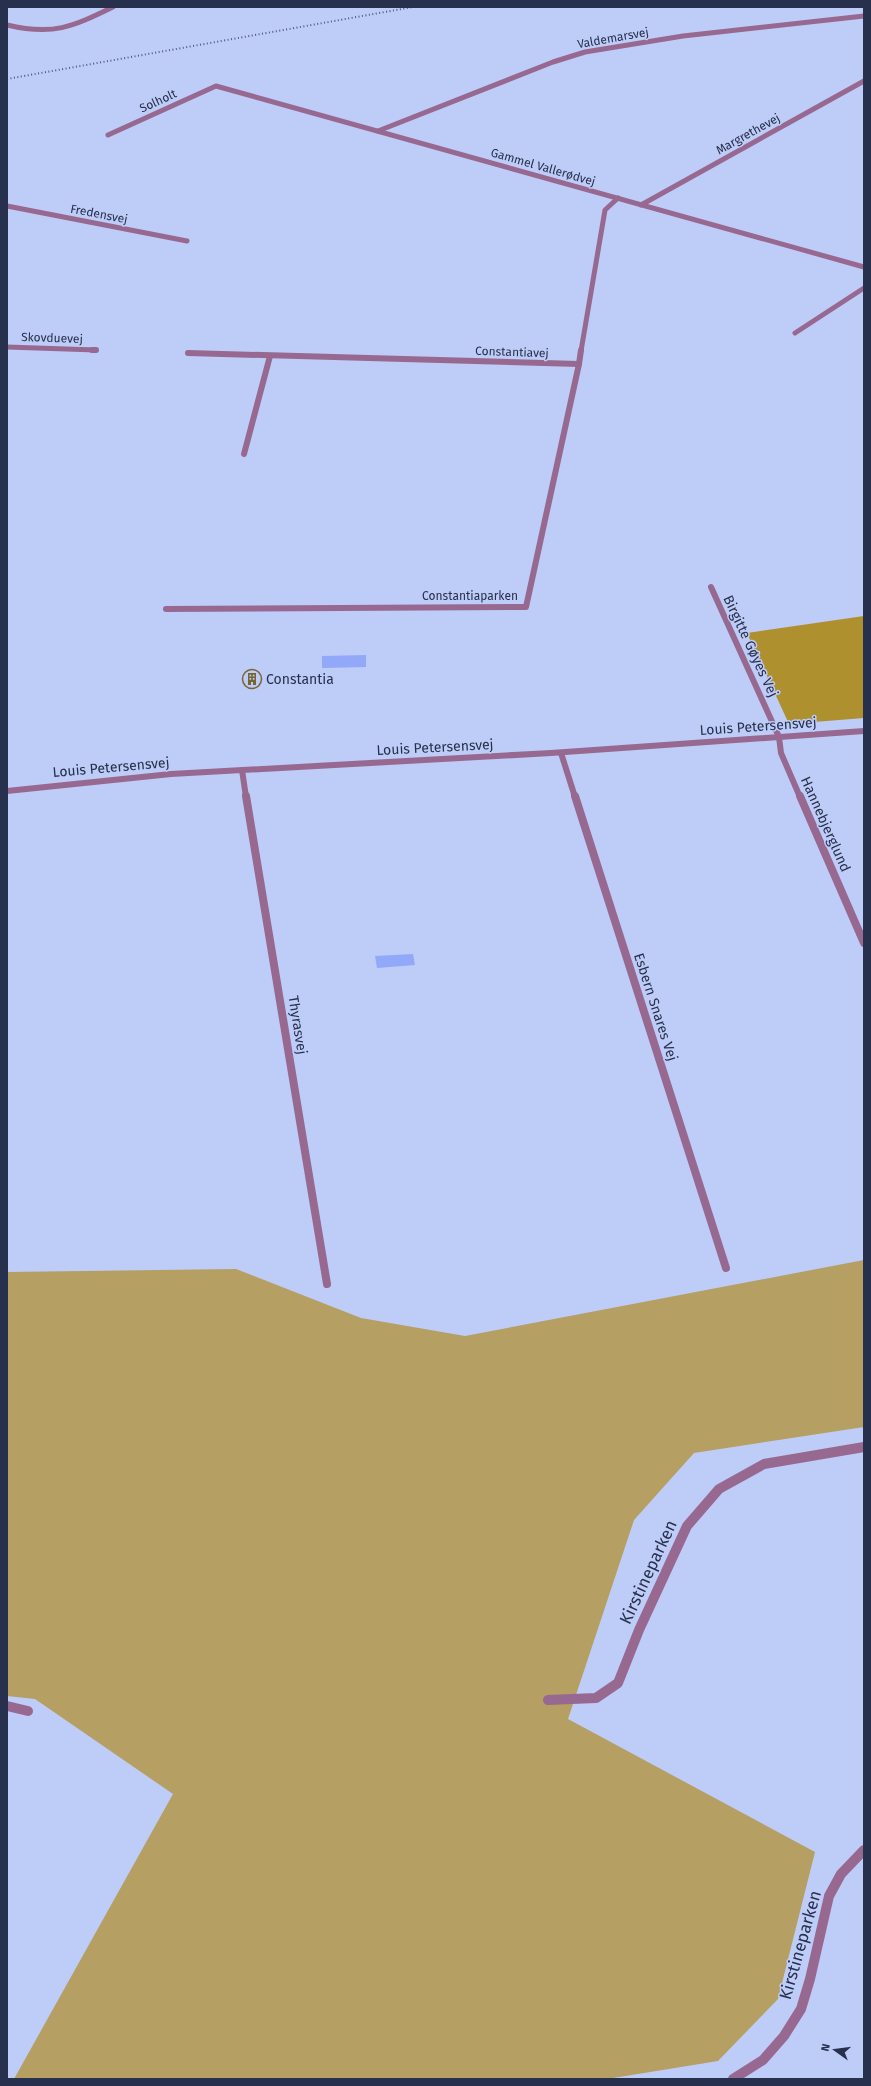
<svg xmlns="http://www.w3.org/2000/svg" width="871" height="2086" font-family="'Fira Sans',sans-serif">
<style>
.green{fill:#b59f62}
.forest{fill:#ae902e}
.water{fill:#91a9f8}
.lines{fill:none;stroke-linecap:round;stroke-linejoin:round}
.minor-far3{stroke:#976991;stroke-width:5}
.minor-far2{stroke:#976991;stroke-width:6}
.minor-far1{stroke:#976991;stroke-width:8}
.minor{stroke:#976991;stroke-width:10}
.rail{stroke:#505b7b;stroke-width:2;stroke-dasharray:1 2.5;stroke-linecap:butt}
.labels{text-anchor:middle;stroke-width:3;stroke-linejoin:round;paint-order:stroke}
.far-street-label{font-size:12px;fill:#27304c;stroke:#beccf8}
.street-label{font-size:14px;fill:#27304c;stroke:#beccf8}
.poi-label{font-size:14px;fill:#27304c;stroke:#beccf8;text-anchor:start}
.near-street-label{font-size:17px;fill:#27304c;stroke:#beccf8}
</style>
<rect width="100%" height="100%" fill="#beccf8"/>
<polygon class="green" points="864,1260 864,1427 694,1453 634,1520 568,1719 815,1852 778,1999 718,2061 607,2079 14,2079 173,1794 35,1699 7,1696 7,1272 236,1269 361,1318 465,1336"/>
<polygon class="forest" points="864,616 864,718 789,724 747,633"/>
<g class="water">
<polygon points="366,655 366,667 322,668 322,656"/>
<polygon points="413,954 415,965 377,968 375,956"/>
</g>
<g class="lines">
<g class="minor-far3">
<path d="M 7,25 C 53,36 72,27 113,7"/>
<polyline points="378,131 553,62 585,52 683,36 864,16"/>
<polyline points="108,135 216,86 864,267"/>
<polyline points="641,205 864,81"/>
<polyline points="7,206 187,241"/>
<polyline points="795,333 864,288"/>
<polyline points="7,347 96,350"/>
<polyline points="581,351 605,210 618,198"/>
</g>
<g class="minor-far2">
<polyline points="92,350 96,350"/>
<polyline points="188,353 579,364 581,350"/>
<polyline points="244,454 270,356"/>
<polyline points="711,587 779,737 781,753 800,797"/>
<polyline points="166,609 526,607 579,364"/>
<polyline points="561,753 575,797"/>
<polyline points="242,770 246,797"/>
<polyline points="7,791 171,774 551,753 864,731"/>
</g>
<g class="minor-far1">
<polyline points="246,796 327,1284"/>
<polyline points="575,796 726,1268"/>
<polyline points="800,796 864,943"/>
</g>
<g class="minor">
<polyline points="548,1700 596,1698 618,1683 639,1630 687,1526 719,1489 764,1464 864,1447"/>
<polyline points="7,1706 28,1711"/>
<polyline points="733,2079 763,2060 784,2036 801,2009 810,1979 829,1896 841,1874 864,1850"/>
</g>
<polyline class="rail" points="7,79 413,7"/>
</g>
<defs>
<symbol id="building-ring" viewBox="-11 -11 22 22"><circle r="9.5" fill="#beccf8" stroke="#766533" stroke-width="1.5"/><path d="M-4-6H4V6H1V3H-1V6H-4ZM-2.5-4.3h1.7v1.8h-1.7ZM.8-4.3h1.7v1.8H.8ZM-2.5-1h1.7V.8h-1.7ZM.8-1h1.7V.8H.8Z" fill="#766533"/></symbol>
</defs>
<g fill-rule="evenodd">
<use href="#building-ring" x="241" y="668" width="22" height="22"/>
</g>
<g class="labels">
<g class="far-street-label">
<text transform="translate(613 38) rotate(-10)" y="4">Valdemarsvej</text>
<text transform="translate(158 101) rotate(-25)" y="4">Solholt</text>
<text transform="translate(748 134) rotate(-29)" y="4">Margrethevej</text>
<text transform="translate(543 167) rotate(16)" y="4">Gammel Vallerødvej</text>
<text transform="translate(99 214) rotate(11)" y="4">Fredensvej</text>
<text transform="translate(52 338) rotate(2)" y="4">Skovduevej</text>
<text transform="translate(512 352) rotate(2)" y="4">Constantiavej</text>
<text x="470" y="600">Constantiaparken</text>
</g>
<g class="street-label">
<text transform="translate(751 646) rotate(65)" y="5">Birgitte Gøyes Vej</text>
<text transform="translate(758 726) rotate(-4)" y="5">Louis Petersensvej</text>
<text transform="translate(435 747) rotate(-3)" y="5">Louis Petersensvej</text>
<text transform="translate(111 767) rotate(-5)" y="5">Louis Petersensvej</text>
<text transform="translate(826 824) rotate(66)" y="5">Hannebjerglund</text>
<text transform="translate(656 1007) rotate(72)" y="5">Esbern Snares Vej</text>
<text transform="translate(298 1025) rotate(81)" y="5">Thyrasvej</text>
</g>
<g class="poi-label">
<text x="266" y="684">Constantia</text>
</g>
<g class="near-street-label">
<text transform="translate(648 1572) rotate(-65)" y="6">Kirstineparken</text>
<text transform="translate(800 1945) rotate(-74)" y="6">Kirstineparken</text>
</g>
</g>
<rect width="871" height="2086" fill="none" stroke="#27304c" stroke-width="16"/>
<g transform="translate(835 2050) rotate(284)" stroke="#beccf8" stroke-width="3" paint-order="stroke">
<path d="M0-3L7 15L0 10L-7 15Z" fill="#27304c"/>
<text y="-6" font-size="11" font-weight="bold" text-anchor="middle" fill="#27304c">N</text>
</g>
</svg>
